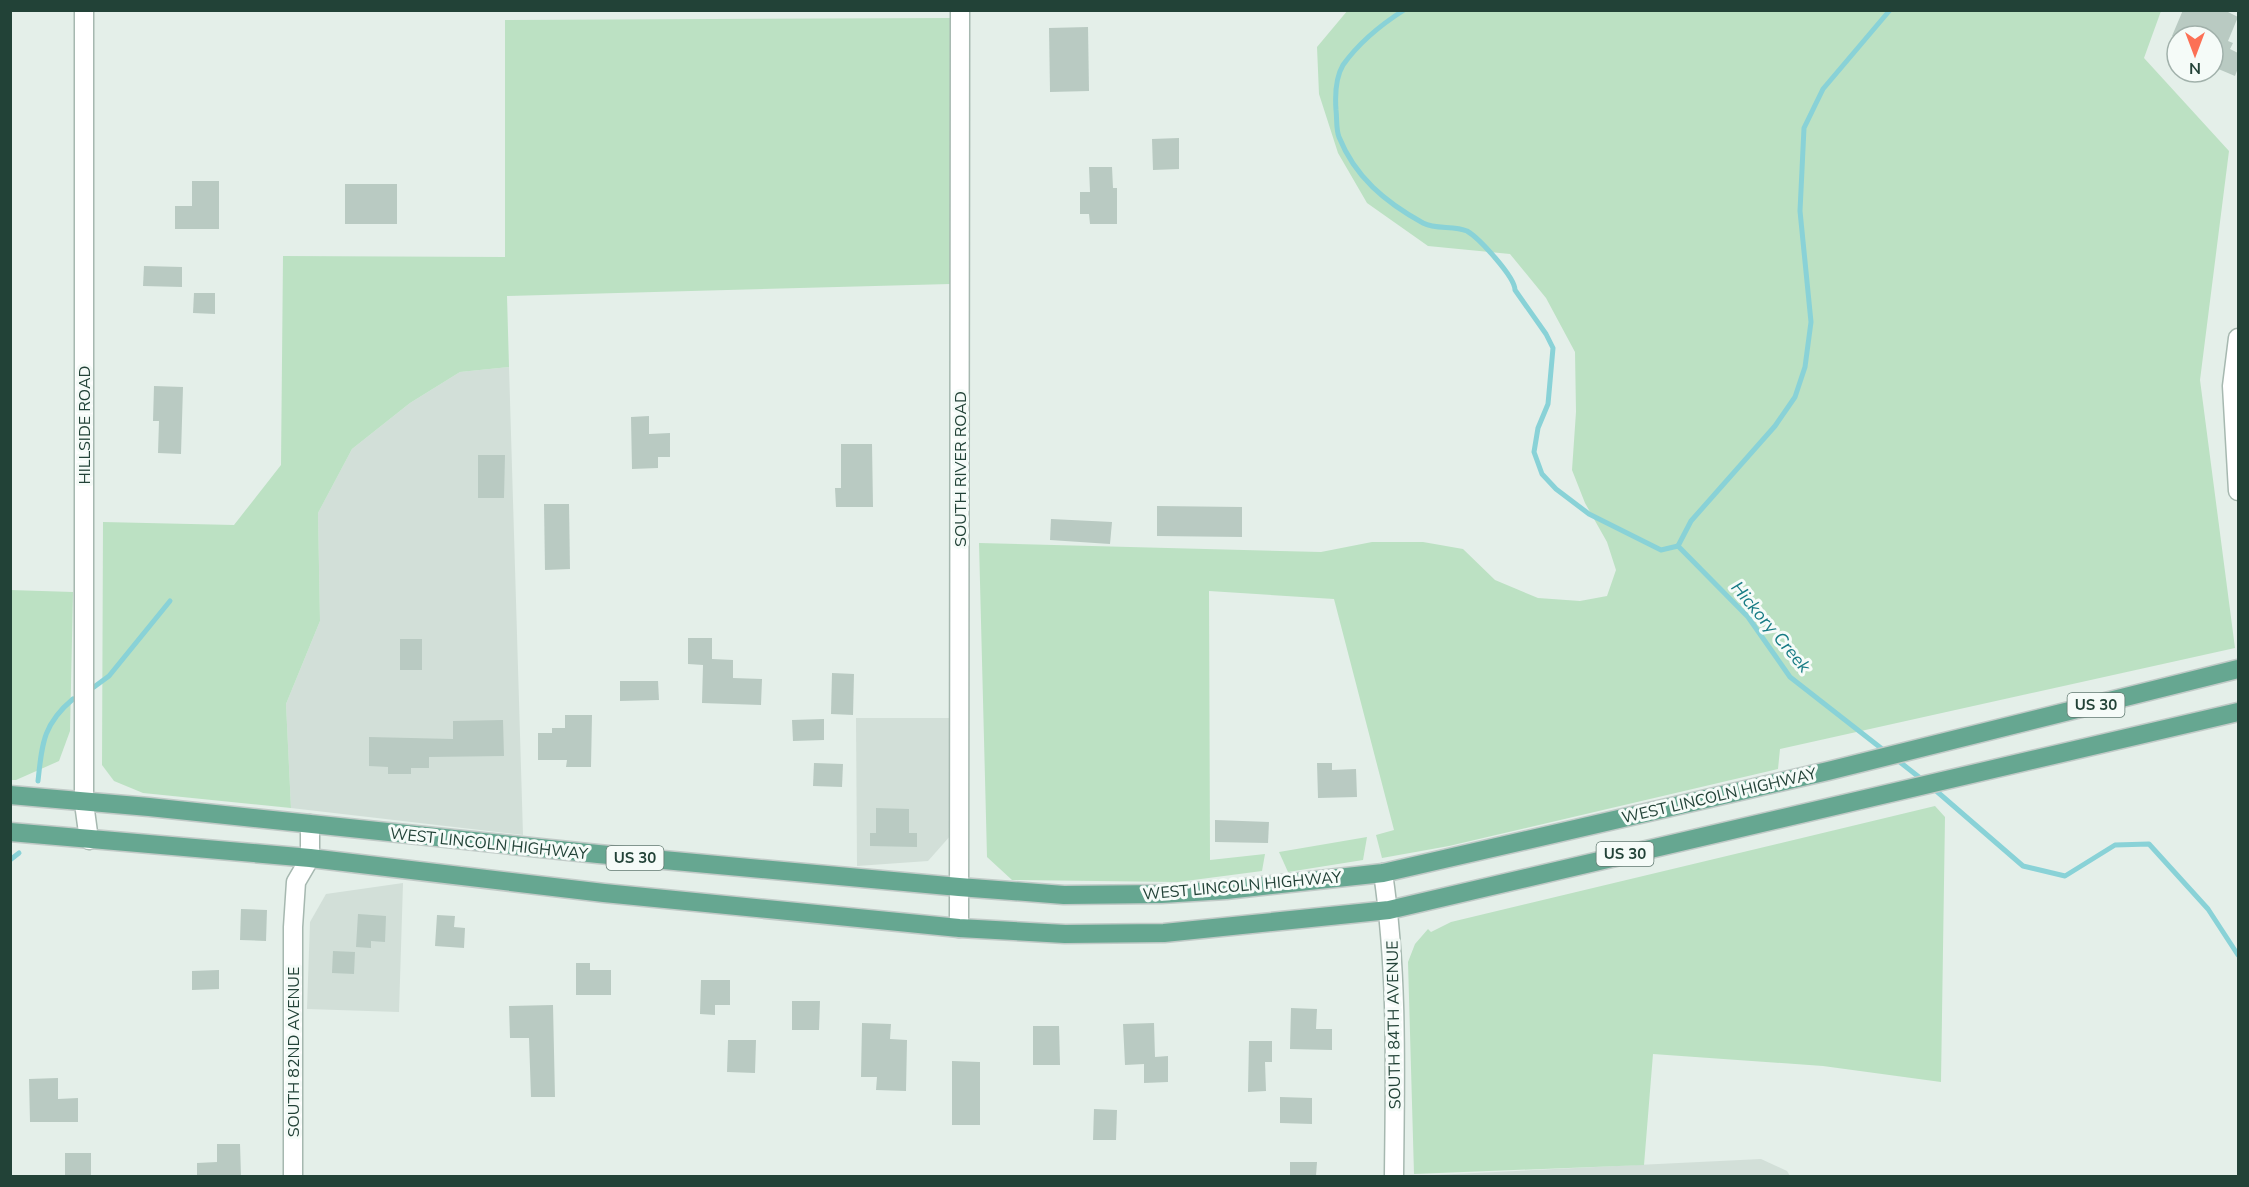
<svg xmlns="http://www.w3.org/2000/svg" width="2249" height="1187" font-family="'Nunito Sans',sans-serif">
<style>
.built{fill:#d2dfd8}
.green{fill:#bce1c3}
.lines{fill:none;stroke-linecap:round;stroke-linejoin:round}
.stream{stroke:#89d2d7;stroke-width:5}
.building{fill:#b9cac2}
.minor-casing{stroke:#a6b8b0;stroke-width:21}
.major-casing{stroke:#c1cac7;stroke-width:21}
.minor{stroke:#fff;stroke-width:18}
.major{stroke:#66a791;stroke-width:18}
.labels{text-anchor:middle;stroke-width:6;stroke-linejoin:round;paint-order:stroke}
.shield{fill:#f5fbf8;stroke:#617a71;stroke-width:1.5}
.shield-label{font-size:15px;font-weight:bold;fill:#224237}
.street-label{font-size:16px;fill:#224237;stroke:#f5fbf8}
.water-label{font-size:18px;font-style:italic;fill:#167b84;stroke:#f5fbf8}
</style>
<rect width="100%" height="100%" fill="#e4efe9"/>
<g class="built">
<polygon points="509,367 523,835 291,808 286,704 320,621 318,513 352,449 410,403 460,372"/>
<polygon points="856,718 954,718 951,835 928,861 857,866"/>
<polygon points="403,883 399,1012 307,1009 310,922 326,894"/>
<polygon points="1761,1159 1787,1171 1790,1176 1414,1176"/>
</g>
<g class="green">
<polygon points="1348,10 2161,11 2144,58 2229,151 2200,380 2235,648 1780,749 1778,769 1449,846 1382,858 1376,835 1394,830 1334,599 1209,591 1210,860 1265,854 1262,871 1178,882 1012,880 987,857 979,543 1321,552 1372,542 1423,542 1463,549 1495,580 1538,598 1580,601 1607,596 1616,570 1607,542 1585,503 1572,470 1576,412 1575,352 1546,298 1510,254 1428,246 1367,203 1338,153 1319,94 1317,47"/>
<polygon points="950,18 950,284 507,296 509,367 460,372 410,403 352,449 318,513 320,621 286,704 291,808 143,793 114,781 102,765 103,522 234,525 281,465 283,256 505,257 505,20"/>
<polygon points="10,590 73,592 70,731 59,761 16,780 10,780"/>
<polygon points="1935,806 1945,817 1941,1082 1823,1066 1653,1054 1644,1165 1414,1174 1408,962 1415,944 1428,929 1431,932 1451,922"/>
<polygon points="1367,837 1363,860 1288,872 1279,852"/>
</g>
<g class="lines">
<g class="stream">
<path d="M 1404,10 C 1382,24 1358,44 1343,65 C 1336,77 1335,96 1336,110 C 1337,118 1336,130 1339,137 C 1355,177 1385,202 1423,223 C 1436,230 1454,225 1467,231 C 1479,238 1515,277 1515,290 L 1546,334 L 1553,348 L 1548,404 L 1538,428 L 1534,452 L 1542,474 L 1556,489 L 1589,514 L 1661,550 L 1678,546"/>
<polyline points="1678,546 1748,617 1790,677 1886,752"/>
<polyline points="1678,546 1691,521 1775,426 1795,397 1805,367 1811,322 1800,211 1804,128 1823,89 1890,10"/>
<polyline points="94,687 109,676 170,601"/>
<polyline points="1896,759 1924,781"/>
<path d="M 38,781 C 42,744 43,724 73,699"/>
<polyline points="1934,789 2023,866 2065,876 2115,845 2149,844 2208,909 2238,955"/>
<polyline points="10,860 19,853"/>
</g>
</g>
<g class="building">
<polygon points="2183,10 2224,10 2238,17 2228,41 2233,43 2230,49 2238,53 2238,68 2235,76 2216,68 2213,75 2213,36 2172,36"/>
<polygon points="1088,27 1089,91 1050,92 1049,28"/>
<polygon points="1179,138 1179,169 1153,170 1152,139"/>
<polygon points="1089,167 1112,167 1113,188 1117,188 1117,224 1090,224 1089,214 1080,214 1080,192 1090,192"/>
<polygon points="192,181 219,181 219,229 175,229 175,206 192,206"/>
<rect x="345" y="184" width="52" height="40"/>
<polygon points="144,266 182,267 182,287 143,286"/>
<polygon points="194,293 215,293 215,314 193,313"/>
<polygon points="154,386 183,387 181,454 158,453 159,421 153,421"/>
<polygon points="649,416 649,434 670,433 670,457 658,457 658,468 632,469 631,417"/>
<polygon points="841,444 872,444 873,507 836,507 835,488 841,488"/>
<polygon points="478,455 505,455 504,498 478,498"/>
<polygon points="544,504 569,504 570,569 545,570"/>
<polygon points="1157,506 1242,507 1242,537 1157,536"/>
<polygon points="1051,519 1112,522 1110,544 1050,540"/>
<polygon points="688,638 712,638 712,659 733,660 733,678 762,679 761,705 702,703 703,665 688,664"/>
<rect x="400" y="639" width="22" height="31"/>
<polygon points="832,673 854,674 853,715 831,714"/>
<polygon points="620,681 658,681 659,700 620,701"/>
<polygon points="565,715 592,715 591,767 566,767 567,760 538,760 538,733 552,733 552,728 565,728"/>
<polygon points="824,719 824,740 793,741 792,720"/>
<polygon points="503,720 504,756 429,757 429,768 411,768 411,774 388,774 388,767 369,766 369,737 453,739 453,721"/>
<polygon points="814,763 843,764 842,787 813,786"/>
<polygon points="1317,763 1332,763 1332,770 1356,769 1357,797 1318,798"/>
<polygon points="876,808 909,809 909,833 917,833 917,847 870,846 870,833 876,833"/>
<polygon points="1215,820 1269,822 1268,843 1215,842"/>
<polygon points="241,909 267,910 266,941 240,940"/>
<polygon points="358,914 386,916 385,942 371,941 371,948 356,947"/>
<polygon points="437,915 455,916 454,927 465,928 464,948 435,946"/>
<polygon points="333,951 355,952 354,974 332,973"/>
<polygon points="576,963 590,963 590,970 611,970 611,995 576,995"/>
<polygon points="219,970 219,989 192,990 192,971"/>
<polygon points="701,980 730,980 730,1005 715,1005 715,1015 700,1014"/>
<polygon points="792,1001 820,1001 819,1030 792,1030"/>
<polygon points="553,1005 555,1097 531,1097 529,1038 510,1038 509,1006"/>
<polygon points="1291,1008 1317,1009 1316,1029 1332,1029 1332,1050 1290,1049"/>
<polygon points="862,1023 891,1024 890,1039 907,1040 906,1091 876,1090 877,1077 861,1077"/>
<polygon points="1154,1023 1155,1057 1168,1056 1168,1082 1144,1083 1144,1064 1125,1065 1123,1024"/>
<polygon points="1033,1026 1059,1026 1060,1065 1033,1065"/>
<polygon points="728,1040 756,1040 755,1073 727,1072"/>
<polygon points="1249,1041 1272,1041 1272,1062 1265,1062 1266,1091 1248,1092"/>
<polygon points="952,1061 980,1062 980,1125 952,1125"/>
<polygon points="58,1078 58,1099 78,1098 78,1122 30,1122 29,1079"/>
<polygon points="1280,1097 1312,1098 1312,1124 1280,1123"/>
<polygon points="1094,1109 1117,1110 1116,1140 1093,1140"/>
<polygon points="217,1144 240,1144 241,1176 197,1176 197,1163 217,1162"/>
<rect x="65" y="1153" width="26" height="23"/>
<polygon points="1290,1162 1317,1162 1316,1176 1290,1176"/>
</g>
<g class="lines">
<defs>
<g id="minor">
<polyline points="84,10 84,803 89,840"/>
<polyline points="2238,338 2232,386 2238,491"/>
<path d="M 1383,873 C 1398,974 1395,1075 1394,1176"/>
<polyline points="959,928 960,10"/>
<polyline points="293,1176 293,927 296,882 310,858 310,824"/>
</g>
<g id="major">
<polyline points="10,795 149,807 598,854 959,887 1064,895 1161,894 1226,890 1383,873 1828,771 2238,669"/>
<polyline points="10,832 310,858 604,893 959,928 1065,934 1164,933 1389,910 2238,712"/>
</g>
</defs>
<use href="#minor" class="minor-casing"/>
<use href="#major" class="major-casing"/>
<use href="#minor" class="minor"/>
<use href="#major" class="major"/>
</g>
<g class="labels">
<g class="shield">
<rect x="2067.5" y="693" width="57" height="24" rx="4.5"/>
<rect x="1596.5" y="842" width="57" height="24" rx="4.5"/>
<rect x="606.5" y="846" width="57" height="24" rx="4.5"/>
</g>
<g class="shield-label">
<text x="2096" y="710">US 30</text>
<text x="1625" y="859">US 30</text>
<text x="635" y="863">US 30</text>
</g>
<g class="street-label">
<text transform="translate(84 425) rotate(-90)" y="6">HILLSIDE ROAD</text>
<text transform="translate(960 469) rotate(-90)" y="6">SOUTH RIVER ROAD</text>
<text transform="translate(1719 795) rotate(-13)" y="6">WEST LINCOLN HIGHWAY</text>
<text transform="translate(489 843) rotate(6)" y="6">WEST LINCOLN HIGHWAY</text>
<text transform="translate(1242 885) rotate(-5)" y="6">WEST LINCOLN HIGHWAY</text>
<text transform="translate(1393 1025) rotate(-91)" y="6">SOUTH 84TH AVENUE</text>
<text transform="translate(293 1052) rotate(-90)" y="6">SOUTH 82ND AVENUE</text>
</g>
<g class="water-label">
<text transform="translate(1771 627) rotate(50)" y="6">Hickory Creek</text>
</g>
</g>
<rect width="2249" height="1187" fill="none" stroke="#224237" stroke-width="24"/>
<g transform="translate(2195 54) rotate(180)"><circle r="28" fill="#f5fbf8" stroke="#a1b1ab" stroke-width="1.5"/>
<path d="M0-4.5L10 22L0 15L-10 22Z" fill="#fc7055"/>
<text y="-9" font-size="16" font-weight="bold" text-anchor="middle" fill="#224237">N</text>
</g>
</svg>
